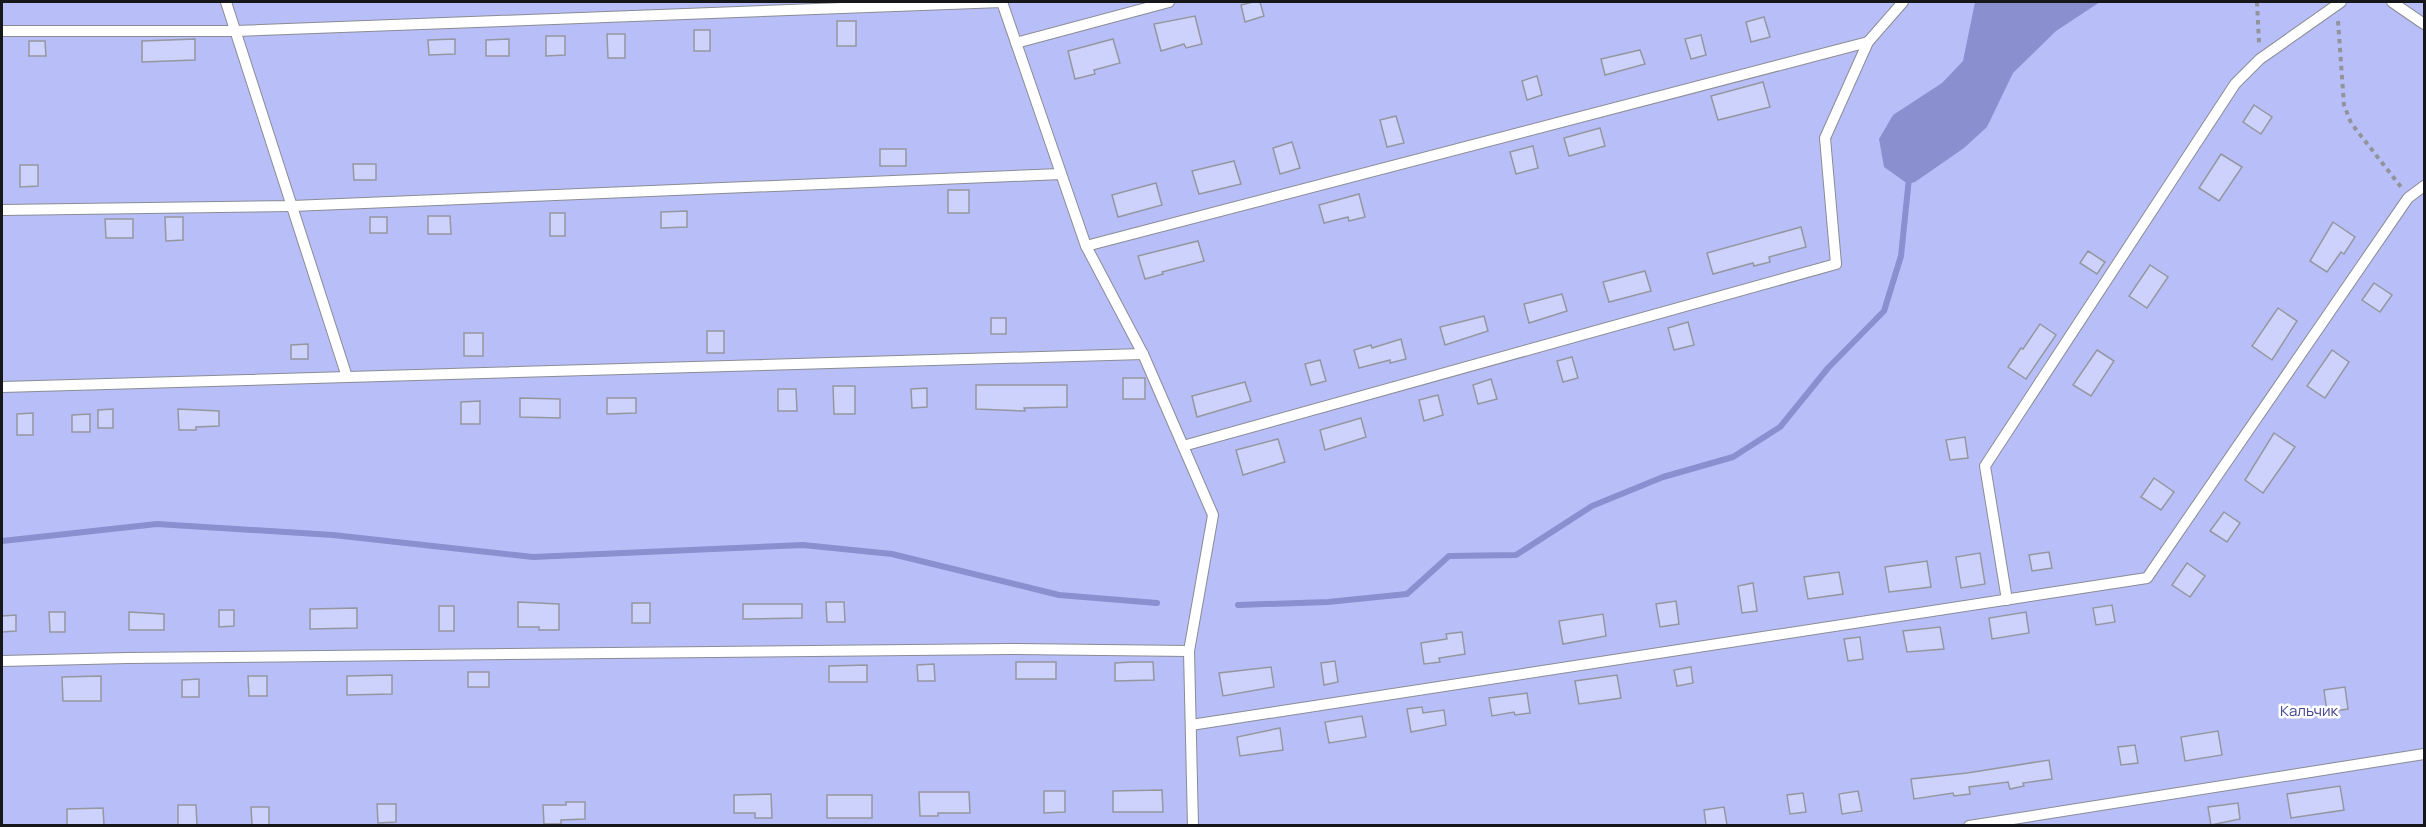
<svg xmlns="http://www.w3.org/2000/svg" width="2426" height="827" font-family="Manrope,sans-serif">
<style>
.green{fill:#b8bff8}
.water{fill:#898fcf}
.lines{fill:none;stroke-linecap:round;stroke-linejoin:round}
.stream{stroke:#898fcf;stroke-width:6}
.building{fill:#ccd2fb;stroke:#9597a0;stroke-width:1.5}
.lane-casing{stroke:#8a8c95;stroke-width:12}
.path{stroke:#92949b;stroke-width:4;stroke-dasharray:4.5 4.5;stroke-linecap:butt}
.lane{stroke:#fff;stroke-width:10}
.labels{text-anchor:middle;stroke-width:5;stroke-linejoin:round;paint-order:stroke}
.park-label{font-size:15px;fill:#41428f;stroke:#fff}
</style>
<rect width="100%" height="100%" fill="#f3f5ff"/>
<rect class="green" x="2" y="2" width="2422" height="823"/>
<polygon class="water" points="1975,2 2100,2 2056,31 2013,73 1987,127 1964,148 1915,182 1908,184 1884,167 1879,139 1893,115 1942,83 1963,61"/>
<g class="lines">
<g class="stream">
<polyline points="2,541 157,524 333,535 533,557 803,545 892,554 1059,595 1157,603"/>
<polyline points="1238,605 1328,602 1407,594 1449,556 1516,555 1592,506 1663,477 1733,457 1780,427 1828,368 1884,311 1901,256 1909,178"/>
</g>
</g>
<g class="building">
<polygon points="1253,2 1260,2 1264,16 1245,22 1241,5"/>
<polygon points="1195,16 1202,44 1186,48 1184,44 1161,51 1154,24"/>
<polygon points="1764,17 1770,37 1751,42 1746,22"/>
<rect x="837" y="21" width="19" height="25"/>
<rect x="694" y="30" width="16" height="21"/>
<polygon points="607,34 625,34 625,58 608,58"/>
<polygon points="1701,35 1706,55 1691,59 1685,39"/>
<polygon points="546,36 565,36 565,55 546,56"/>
<polygon points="195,39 195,60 142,62 142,41"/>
<polygon points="455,39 455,54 429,55 428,40"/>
<polygon points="509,39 509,56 486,56 486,40"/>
<polygon points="1113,39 1120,63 1094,70 1095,74 1075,79 1068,51"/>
<polygon points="29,41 45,41 46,56 29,56"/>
<polygon points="1640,50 1645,64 1605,75 1601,59"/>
<polygon points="1537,76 1542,95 1527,100 1522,81"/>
<polygon points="1763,82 1770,107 1718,120 1711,96"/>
<polygon points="2254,105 2272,117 2261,134 2243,122"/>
<polygon points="1396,116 1404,143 1387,147 1380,120"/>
<polygon points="1600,128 1605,146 1569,156 1564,138"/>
<polygon points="1292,142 1300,168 1280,174 1273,148"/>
<polygon points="1533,146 1538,168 1516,174 1510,152"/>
<rect x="880" y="149" width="26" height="17"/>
<polygon points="2221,154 2242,167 2219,201 2199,188"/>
<polygon points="1234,161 1241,184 1199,194 1192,171"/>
<polygon points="353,164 376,164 376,180 354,180"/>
<polygon points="20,165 38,165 38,186 20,187"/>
<polygon points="1156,183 1162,205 1118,217 1112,195"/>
<rect x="948" y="190" width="21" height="23"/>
<polygon points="1359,194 1365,217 1349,221 1348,217 1324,223 1319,205"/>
<polygon points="687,211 687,227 661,228 661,212"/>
<rect x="550" y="213" width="15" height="23"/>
<polygon points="428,216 450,216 451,234 428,234"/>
<polygon points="165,217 183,217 183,240 166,241"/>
<rect x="370" y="217" width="17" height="16"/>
<polygon points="105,219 133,219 133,238 106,238"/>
<polygon points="2333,222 2355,237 2344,254 2341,252 2327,272 2310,261"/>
<polygon points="1801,227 1806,247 1769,257 1770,262 1754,266 1753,263 1713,274 1707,253"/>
<polygon points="1198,241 1204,261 1162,272 1163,274 1145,279 1138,256"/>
<polygon points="2088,251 2105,262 2097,274 2080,263"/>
<polygon points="2150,265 2168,277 2147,308 2129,296"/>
<polygon points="1645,271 1651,291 1609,302 1603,282"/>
<polygon points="2374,283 2392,295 2380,312 2362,300"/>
<polygon points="1562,294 1567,311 1529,323 1524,304"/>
<polygon points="2278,308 2297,321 2272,360 2252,346"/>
<polygon points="1484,316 1488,331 1445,345 1440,327"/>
<rect x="991" y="318" width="15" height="16"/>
<polygon points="1688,322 1694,345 1674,350 1668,328"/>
<polygon points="2040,324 2056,335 2026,379 2008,367 2021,348 2023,349"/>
<rect x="707" y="331" width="17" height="22"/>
<rect x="464" y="333" width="19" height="23"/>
<polygon points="1401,339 1406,359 1390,363 1390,360 1359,368 1354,350 1371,345 1372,348"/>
<polygon points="308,344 308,359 291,359 291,345"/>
<polygon points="2097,350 2114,361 2091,396 2073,385"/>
<polygon points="2332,350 2349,362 2325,398 2307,386"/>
<polygon points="1572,357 1578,378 1563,382 1557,361"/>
<polygon points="1320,360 1326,381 1311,385 1305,364"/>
<rect x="1123" y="378" width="22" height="21"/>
<polygon points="1491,379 1497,399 1478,404 1473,385"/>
<polygon points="1245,382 1251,401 1197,417 1192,396"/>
<polygon points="976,385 1067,385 1067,407 1024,408 1025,411 976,409"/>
<polygon points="833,386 855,386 855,414 834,414"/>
<polygon points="927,388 927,407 912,408 911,389"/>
<polygon points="778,389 796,389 797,411 778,411"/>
<polygon points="1438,395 1443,415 1424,421 1419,400"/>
<polygon points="520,398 560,399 560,418 520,417"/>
<polygon points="607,398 636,398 636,413 607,414"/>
<polygon points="480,401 480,424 461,424 461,402"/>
<polygon points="113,409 113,428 98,428 98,410"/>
<polygon points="178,409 219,411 219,426 196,427 196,430 179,430"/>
<polygon points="33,413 33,435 17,435 17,414"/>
<polygon points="90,414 90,432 72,432 72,415"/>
<polygon points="1361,418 1366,437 1325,450 1320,430"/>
<polygon points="2274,433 2295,447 2263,493 2245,480"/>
<polygon points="1965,437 1968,458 1950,460 1946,440"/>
<polygon points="1278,439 1285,462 1243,475 1236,450"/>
<polygon points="2154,478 2174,492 2161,510 2141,497"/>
<polygon points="2224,512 2240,523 2227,542 2210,531"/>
<polygon points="2049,552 2052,568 2032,571 2029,555"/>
<polygon points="1980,553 1985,584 1961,588 1956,557"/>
<polygon points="1927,561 1931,587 1889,592 1885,567"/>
<polygon points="2187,563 2205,576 2190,597 2172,585"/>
<polygon points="1839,572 1843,594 1808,599 1804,577"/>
<polygon points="1753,583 1757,611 1742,613 1738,586"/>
<polygon points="1676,601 1679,624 1660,627 1656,604"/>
<polygon points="518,602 559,604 559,630 539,630 539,627 518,627"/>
<polygon points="826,602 844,602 845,622 827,622"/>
<rect x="632" y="603" width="18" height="20"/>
<polygon points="743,604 802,604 802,618 743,619"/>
<polygon points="2112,605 2115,622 2096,625 2093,608"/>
<rect x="439" y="606" width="15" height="25"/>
<polygon points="357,608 357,628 310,629 310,609"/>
<polygon points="219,610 234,610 234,626 219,627"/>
<polygon points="49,612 65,612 65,632 50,632"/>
<polygon points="129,612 164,614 164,630 129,630"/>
<polygon points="2026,612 2029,633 1992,639 1989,618"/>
<polygon points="1603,614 1606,636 1563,644 1559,621"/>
<polygon points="16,615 16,631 2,632 2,616"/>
<polygon points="1940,627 1944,649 1907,652 1903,631"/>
<polygon points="1462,632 1465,654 1439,658 1440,662 1424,664 1421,643 1447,639 1446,634"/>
<polygon points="1860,637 1863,659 1848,661 1844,639"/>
<polygon points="1335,661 1338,682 1324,685 1321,663"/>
<rect x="1016" y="662" width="40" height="17"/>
<polygon points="1132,662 1153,662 1154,680 1115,681 1115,663"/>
<polygon points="934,664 935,681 918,681 917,665"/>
<polygon points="867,665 867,682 829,682 829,666"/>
<polygon points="1271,667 1274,687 1223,696 1219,673"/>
<polygon points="1691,667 1693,683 1677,686 1674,670"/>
<rect x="468" y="672" width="21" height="15"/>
<polygon points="392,675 392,694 347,695 347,676"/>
<polygon points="1617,675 1621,698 1579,704 1575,681"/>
<polygon points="101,676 101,701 63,701 62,677"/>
<polygon points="248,676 267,676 267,696 249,696"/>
<polygon points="199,679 199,697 182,697 182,680"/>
<polygon points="2345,687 2348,709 2327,712 2324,690"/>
<polygon points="1527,693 1530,713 1515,715 1514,712 1492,716 1489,698"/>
<polygon points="1422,707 1423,713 1444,710 1446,725 1411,732 1407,709"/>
<polygon points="1362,716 1366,737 1329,743 1325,722"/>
<polygon points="1280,728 1283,750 1240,756 1237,737"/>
<polygon points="2218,731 2222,755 2185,761 2181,737"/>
<polygon points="2135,745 2138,763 2121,765 2118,747"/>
<polygon points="2049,760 2052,779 2023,783 2024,786 2010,789 2008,782 1969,787 1970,794 1954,796 1953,793 1914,799 1911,779 1967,773"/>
<polygon points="2340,786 2344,810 2291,818 2287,794"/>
<polygon points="1162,790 1163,812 1113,812 1113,791"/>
<polygon points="1044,791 1065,791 1065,812 1044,813"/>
<polygon points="1858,791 1862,811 1842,814 1839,794"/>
<polygon points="919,792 969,792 970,813 938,813 938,816 920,816"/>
<polygon points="1803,793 1806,812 1790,814 1787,795"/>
<polygon points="771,794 772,818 755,818 755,813 734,813 734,795"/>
<rect x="827" y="795" width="45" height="23"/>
<polygon points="566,802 585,802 585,819 561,820 561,824 544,824 543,805 566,805"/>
<polygon points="2238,803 2240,819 2211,825 2208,807"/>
<polygon points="377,804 396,804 396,822 378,823"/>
<polygon points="178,805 196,805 197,825 178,825"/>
<polygon points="251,807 269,807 269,825 252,825"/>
<polygon points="1724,807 1727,825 1706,825 1704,810"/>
<polygon points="103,808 104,825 67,825 67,809"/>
</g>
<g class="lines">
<defs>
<g id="lane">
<polyline points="226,2 347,377"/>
<polyline points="2392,2 2424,24"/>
<polyline points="2,31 236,31 1002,2 1086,246 1143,354 1213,515 1189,651 1193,826"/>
<polyline points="1016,43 1169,2"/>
<polyline points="2,210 292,206 1061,174"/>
<polyline points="1086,246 1868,42"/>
<polyline points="2,387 1143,354"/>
<polyline points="1183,446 1836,264 1825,138 1868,42 1903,2"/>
<polyline points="2007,600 1985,466 2235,84 2260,59 2341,2"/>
<polyline points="2,661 127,658 1010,649 1189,651"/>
<polyline points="1191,725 2147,578 2408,198 2424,186"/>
<polyline points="1969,826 2424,754"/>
</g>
</defs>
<use href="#lane" class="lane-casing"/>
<g class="path">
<polyline points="2257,2 2259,43"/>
<polyline points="2338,21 2344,105 2351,123 2401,187"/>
</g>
<use href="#lane" class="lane"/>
</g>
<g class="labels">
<g class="park-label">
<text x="2309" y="716">Кальчик</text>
</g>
</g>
<rect width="2426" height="827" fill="none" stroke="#16171a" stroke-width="6"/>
</svg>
